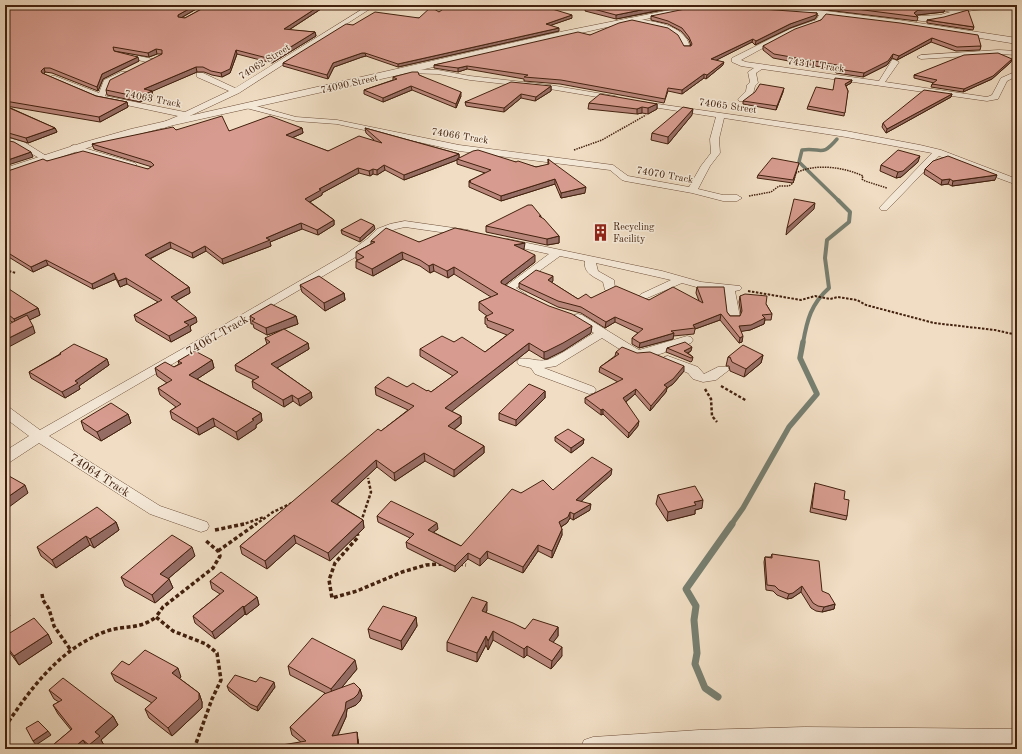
<svg xmlns="http://www.w3.org/2000/svg" width="1022" height="754" font-family="'Old Standard TT',serif">
<style>
.lines{fill:none;stroke-linecap:round;stroke-linejoin:round}
.stream-far3{stroke:#777e6f;stroke-width:3.5}
.stream-far2{stroke:#777e6f;stroke-width:4}
.stream-far1{stroke:#777e6f;stroke-width:5.5}
.stream{stroke:#777e6f;stroke-width:7}
.minor-casing{stroke:#6e503b;stroke-width:1}
.tertiary-casing{stroke:#6e503b;stroke-width:1}
.path-far3{stroke:#43210e;stroke-width:1.5;stroke-dasharray:1.5 1;stroke-linecap:butt}
.path-far2{stroke:#43210e;stroke-width:2;stroke-dasharray:2.5 1.5;stroke-linecap:butt}
.path-far1{stroke:#43210e;stroke-width:2.5;stroke-dasharray:3 2;stroke-linecap:butt}
.path{stroke:#43210e;stroke-width:3.5;stroke-dasharray:4 2.5;stroke-linecap:butt}
.minor{fill:#f5e9d8;fill-rule:evenodd}
.tertiary{fill:#f5e9d8;fill-rule:evenodd}
.wall{fill:#b9867b;stroke:#43210e}
.shaded-wall{fill:#966d64;stroke:#43210e}
.building{fill:#d79c8f;stroke:#43210e}
.labels{text-anchor:middle;stroke-width:3;stroke-linejoin:round;paint-order:stroke}
.far-street-label{font-size:10px;fill:#43210e;stroke:#f5e9d8}
.far-poi-label{font-size:10px;fill:#43210e;stroke:#f5e9d8;text-anchor:start}
.street-label{font-size:12px;fill:#43210e;stroke:#f5e9d8}
</style>
<rect width="100%" height="100%" fill="#f0ddc3"/>
<filter id="stains"><feTurbulence type="fractalNoise" baseFrequency=".005" numOctaves="4"/><feColorMatrix values="0 0 0 0 .2 0 0 0 0 .09 0 0 0 0 .02 0 0 0 .5 -.17"/></filter>
<radialGradient id="worn" r=".72"><stop offset=".6" stop-color="#630" stop-opacity="0"/><stop offset="1" stop-color="#630" stop-opacity=".3"/></radialGradient>
<g class="lines">
<path class="stream-far3" d="M 837,139 C 821,158 822,147 802,150 L 799,162 L 839,201"/>
<path class="stream-far2" d="M 803,343 C 807,320 811,304 829,288 L 825,258 L 827,240 L 849,222 L 850,212 L 838,200"/>
<polyline class="stream-far1" points="731,525 743,508 789,427 817,394 800,358 803,342"/>
<polyline class="stream" points="718,697 705,688 695,664 697,653 694,620 696,606 686,589 732,524"/>
<defs>
<g id="minor">
<polygon points="369,5 376,5 239,93 164,128 161,127 160,125 161,123 178,116 98,99 48,78 52,76 55,76 99,93 104,80 121,72 127,72 127,76 110,83 105,96 185,112 229,91 197,77 197,73 203,73 235,88"/>
<polygon points="686,5 696,5 700,7 697,9"/>
<path d="M 926,5 L 936,5 L 963,11 C 957,15 932,9 926,5 Z"/>
<polygon points="823,11 826,13 820,22 794,31 741,60 746,62 879,81 892,60 895,60 899,62 885,82 987,97 992,95 1001,78 1017,71 1017,76 1007,81 998,99 987,101 762,69 756,73 758,83 755,86 753,94 745,101 739,101 738,99 746,91 747,85 750,82 748,72 754,68 741,66 732,62 732,58 790,29 816,20 821,12"/>
<path d="M 629,18 C 645,20 675,23 685,37 C 688,40 689,44 690,48 L 685,49 C 682,46 681,41 679,38 C 669,25 641,25 627,21 L 627,19 Z"/>
<polygon points="999,50 1017,51 1017,55 999,54 921,59 917,57 921,55"/>
<polygon points="120,52 153,59 154,61 150,63 118,55 116,54"/>
<polygon points="404,69 438,70 470,76 550,85 615,96 619,98 615,100 550,89 470,80 438,74 407,73 404,73"/>
<polygon points="637,101 846,131 920,145 941,150 1017,179 1017,185 939,156 887,210 881,210 879,208 881,206 932,153 846,137 724,118 719,139 720,153 710,166 698,189 723,195 737,195 742,198 737,201 723,201 692,193 625,181 622,180 610,170 459,151 337,124 296,121 246,108 245,106 249,104 296,117 337,120 459,145 613,165 628,176 689,187 701,166 711,153 710,139 716,117 640,105 637,105"/>
<polygon points="5,137 24,142 48,157 47,159 41,159 18,146 5,143"/>
<polygon points="74,145 135,163 137,165 132,168 71,150 70,148 71,146"/>
<polygon points="405,221 468,230 473,233 468,236 405,227 396,229 385,233 375,243 354,258 49,436 160,506 207,522 209,526 207,530 201,532 150,514 39,443 10,462 5,463 5,451 29,436 5,418 5,407 10,408 40,430 205,336 346,254 367,239 377,229 390,224"/>
<path d="M 508,239 L 662,271 L 701,282 L 740,286 L 742,288 L 740,290 L 735,291 L 740,317 L 738,320 L 730,320 L 728,317 L 724,290 L 700,288 L 682,283 L 645,299 L 641,298 L 639,296 L 641,294 L 671,280 L 596,263 L 598,271 L 614,280 L 615,288 L 613,290 L 605,290 L 603,282 C 594,277 583,273 585,261 L 560,256 L 516,288 L 527,295 L 525,297 C 518,299 507,295 502,289 L 549,254 L 504,244 L 503,242 L 504,240 Z"/>
<path d="M 578,314 L 582,315 L 639,350 L 687,336 L 691,337 L 693,340 L 691,343 C 675,348 649,361 632,357 L 602,338 L 556,366 L 544,368 L 594,387 L 596,390 L 594,393 L 589,394 L 535,374 L 531,368 L 519,365 L 517,362 L 519,359 C 528,357 537,362 547,360 C 558,357 582,340 594,333 L 574,321 L 572,318 L 574,315 Z"/>
<polygon points="668,356 698,367 704,374 718,367 728,367 729,370 716,380 703,382 693,379 688,373 664,363 662,360 664,357"/>
</g>
<g id="tertiary">
<polygon points="695,5 757,5 810,9 899,20 1017,38 1017,44 899,25 810,14 734,9 689,10 603,28 390,77 174,125 93,146 5,176 5,168 85,142 131,129 560,32"/>
<path d="M 1017,5 L 1017,7 C 1003,8 988,9 974,10 C 961,12 925,28 914,18 L 918,16 L 940,15 L 971,6 Z"/>
<polygon points="805,727 1017,729 1017,749 580,749 584,740 593,737 699,730"/>
</g>
</defs>
<use href="#minor" class="minor-casing"/>
<use href="#tertiary" class="tertiary-casing"/>
<g class="path-far3">
<polyline points="574,150 602,140 646,115"/>
<path d="M 749,196 L 771,192 L 779,186 L 789,186 L 793,183 L 796,173 C 815,163 844,167 863,176 L 862,179 L 865,181 L 887,188"/>
</g>
<g class="path-far2">
<polyline points="5,270 16,273"/>
<polyline points="748,291 801,300 815,296 830,299 838,297 857,300 866,305 934,323 995,330 1017,335"/>
</g>
<g class="path-far1">
<polyline points="721,386 747,401"/>
<polyline points="705,389 711,399 712,416 717,422"/>
<polyline points="361,522 371,492 368,478"/>
<polyline points="241,525 264,517"/>
<polyline points="255,525 273,512 292,503"/>
</g>
<g class="path">
<polyline points="215,530 244,524"/>
<polyline points="357,532 358,537 335,563 329,580 332,598 357,591 402,572 426,565 442,564"/>
<polyline points="218,551 256,524"/>
<polyline points="459,564 466,565"/>
<polyline points="42,594 43,600 49,609 54,626 70,649"/>
<path d="M 5,727 C 31,688 60,648 107,631 C 125,625 139,630 156,617"/>
<polyline points="194,749 212,699 221,680 217,653 206,644 173,631 156,617 163,607 213,568 220,556 218,551 205,540"/>
</g>
<use href="#minor" class="minor"/>
<use href="#tertiary" class="tertiary"/>
</g>
<g class="wall">
<polygon points="5,5 203,5 181,18 185,18 209,5 327,5 289,30 315,32 316,36 272,63 237,54 230,73 222,77 212,75 204,72 197,72 152,91 153,96 140,102 107,95 106,90 162,54 157,54 149,57 114,51 139,61 103,79 98,91 52,73 45,72 44,74 96,96 127,102 128,107 100,122 6,106 55,128 57,132 28,143 5,136 5,20 8,17 6,9 5,9"/>
<polygon points="777,5 934,5 945,8 944,12 917,15 916,15 918,17 917,21 810,8"/>
<polygon points="943,5 962,5 961,7 958,8"/>
<polygon points="685,6 616,19 585,11 586,7"/>
<polygon points="439,12 572,18 551,25 559,31 398,67 366,56 362,57 334,67 328,79 283,66 283,63 353,25 419,18"/>
<polygon points="817,13 817,16 815,19 790,28 755,45 752,42 716,60 723,65 706,79 704,78 682,94 668,91 664,103 560,84 524,81 524,79 467,69 458,72 434,68 434,65 590,35 684,46 691,46 689,40 681,31 668,24 651,20 651,16"/>
<polygon points="821,20 981,46 980,50 956,51 931,42 897,60 892,58 887,65 863,77 836,73 836,70 773,58 763,50 763,46"/>
<polygon points="927,20 974,27 973,30 927,23"/>
<polygon points="1012,59 1011,62 992,79 963,92 931,87 932,84 934,83 914,78 914,75"/>
<polygon points="419,75 461,96 456,108 412,90 383,102 364,94 364,90 393,80 393,77"/>
<polygon points="852,80 851,83 846,86 848,91 844,116 807,109 808,106 833,90"/>
<polygon points="551,86 551,91 535,101 521,98 504,112 466,106 465,102"/>
<polygon points="783,92 776,110 743,104 743,101"/>
<polygon points="952,94 951,97 886,133 882,127 883,123"/>
<polygon points="589,103 657,104 657,109 648,114 642,113 637,114 588,109"/>
<polygon points="692,115 668,144 651,140 652,133"/>
<polygon points="302,128 303,133 292,138 328,151 374,140 366,133 365,128 459,154 459,158 516,162 536,167 548,165 548,159 585,193 561,198 555,184 501,201 469,187 469,181 485,173 457,164 457,160 404,180 385,170 377,175 373,174 370,176 359,173 322,193 322,195 310,202 334,220 334,225 318,235 302,229 270,242 271,246 223,264 206,251 193,258 171,248 150,259 189,287 190,293 176,301 197,322 190,326 191,331 171,342 136,321 134,315 158,302 127,284 120,287 116,279 93,289 48,265 33,272 7,256 5,257 5,172 47,161 148,169 152,167 94,149 92,144 176,130 229,131"/>
<polygon points="918,162 901,177 896,178 880,171 881,165"/>
<polygon points="799,163 793,183 757,178 758,175"/>
<polygon points="925,169 995,180 952,186 948,184 941,185 924,174"/>
<polygon points="541,216 541,217 559,236 559,243 547,245 486,232 486,226"/>
<polygon points="375,229 360,242 342,234 341,230"/>
<polygon points="371,241 419,242 524,249 524,250 535,262 505,285 591,333 563,351 547,359 544,359 529,350 451,411 461,416 461,424 454,430 484,446 484,453 454,477 425,461 395,481 377,467 337,504 363,520 364,528 330,561 296,543 267,569 242,554 240,546 381,431 408,410 376,395 375,387 407,387 427,391 431,392 453,376 420,356 420,349 454,342 485,352 507,335 487,327 487,325 485,324 485,317 487,316 479,310 479,302 491,297 454,274 448,278 434,271 430,273 420,266 403,259 373,276 356,268 356,261 358,260 356,259 356,252 371,244"/>
<polygon points="553,281 551,282 578,299 591,298 649,300 699,301 696,293 697,287 727,312 730,316 740,316 741,314 739,302 740,296 766,304 772,314 771,320 765,320 764,324 750,330 741,331 742,342 739,343 720,320 695,329 694,334 673,336 673,339 639,348 632,344 632,338 638,333 615,322 605,328 581,313 558,307 519,288 519,283"/>
<polygon points="300,285 344,293 345,300 325,311 302,292"/>
<polygon points="5,290 38,308 40,315 29,320 35,333 12,322 5,317"/>
<polygon points="250,316 296,316 298,324 267,335 254,328 253,324 251,324"/>
<polygon points="265,338 308,343 309,349 277,368 311,392 312,398 300,406 293,401 284,407 253,388 252,381 254,380 236,371 235,365 267,344"/>
<polygon points="667,348 691,351 688,353 693,357 692,361 691,362 666,352"/>
<polygon points="616,352 684,371 673,384 667,388 666,392 650,411 635,394 626,402 638,426 628,438 603,414 601,415 585,403 585,398 618,382 599,372 600,367 615,356"/>
<polygon points="60,353 107,359 109,365 79,386 80,389 65,398 31,378 29,372 60,354"/>
<polygon points="763,355 761,363 744,377 730,371 729,366 726,366 728,357"/>
<polygon points="212,360 214,368 197,379 261,413 262,421 256,425 256,428 238,440 215,426 199,435 172,419 170,411 176,407 160,395 158,388 167,383 157,376 155,368 174,367 179,364 178,361"/>
<polygon points="545,391 545,398 516,426 499,420 499,413"/>
<polygon points="128,414 131,423 101,441 84,430 81,421"/>
<polygon points="555,437 584,439 583,444 571,453 555,441"/>
<polygon points="611,475 581,501 590,510 573,520 570,518 567,523 561,527 562,535 552,558 538,551 523,573 488,558 480,566 468,559 455,572 407,548 406,542 410,538 378,522 377,516 438,529 433,532 461,546 521,493 553,490"/>
<polygon points="815,483 844,499 847,516 846,520 810,512 814,488"/>
<polygon points="658,495 702,508 695,510 695,514 667,521 656,504"/>
<polygon points="116,522 119,530 94,548 90,545 56,568 41,556 37,547"/>
<polygon points="772,554 822,591 835,604 834,609 822,612 816,611 811,608 801,592 792,598 787,599 777,595 773,591 766,590 764,562 765,557 771,557"/>
<polygon points="195,556 169,578 169,579 173,588 155,603 125,586 121,577"/>
<polygon points="210,581 257,597 259,605 246,615 245,614 215,639 195,623 193,616 220,594 212,589"/>
<polygon points="487,610 486,613 525,629 558,627 558,636 553,642 562,656 551,669 527,655 524,658 493,640 488,650 486,645 477,662 447,651 447,642"/>
<polygon points="416,617 417,626 402,650 370,638 368,629"/>
<polygon points="48,634 52,643 19,665 5,646 5,636"/>
<polygon points="129,665 181,677 179,678 199,693 202,702 202,708 172,736 149,718 145,709 152,703 115,681 111,673"/>
<polygon points="288,666 357,669 342,687 360,689 362,696 360,701 356,705 347,709 346,717 338,735 358,739 359,749 276,749 301,742 292,735 290,727 325,693 290,675"/>
<polygon points="256,682 275,687 258,711 251,708 229,691 227,686"/>
<polygon points="49,690 113,716 118,725 101,740 104,745 100,749 89,749 88,748 87,749 56,749 53,745 71,730 58,714 53,705 59,702 54,699"/>
</g>
<g class="shaded-wall">
<polygon points="196,5 203,5 179,19 178,17 178,15"/>
<polygon points="321,5 327,5 284,33 284,29"/>
<polygon points="666,5 685,5 616,19 616,15"/>
<polygon points="959,5 962,5 961,7 958,8"/>
<polygon points="945,8 944,12 917,15 914,16 914,13 918,10"/>
<polygon points="817,13 817,16 815,19 790,28 755,45 756,41 790,24"/>
<polygon points="572,15 572,18 546,27 546,24"/>
<polygon points="559,28 559,31 398,67 398,64"/>
<polygon points="315,32 316,36 272,63 271,59"/>
<polygon points="932,38 931,42 897,60 899,56"/>
<polygon points="753,39 752,42 711,63 711,59"/>
<polygon points="156,49 157,54 149,57 148,53"/>
<polygon points="236,50 237,54 230,73 222,77 221,73"/>
<polygon points="362,53 365,53 366,56 362,57 334,67 328,79 327,75 333,63"/>
<polygon points="893,54 892,58 887,65 863,77 864,73"/>
<polygon points="138,57 139,61 103,79 98,91 97,87 102,74"/>
<polygon points="1012,59 1011,62 992,79 963,92 964,89"/>
<polygon points="724,62 723,65 706,79 707,75"/>
<polygon points="467,66 467,69 458,72 458,68"/>
<polygon points="196,67 197,72 146,94 144,89"/>
<polygon points="44,68 45,72 43,75 41,71"/>
<polygon points="704,74 704,78 682,94 682,90"/>
<polygon points="852,80 851,83 844,87 845,84"/>
<polygon points="411,86 412,90 383,102 383,98"/>
<polygon points="551,86 551,91 535,101 536,97"/>
<polygon points="784,88 783,92 776,110 777,106"/>
<polygon points="152,91 153,96 140,102 139,97"/>
<polygon points="461,92 461,96 456,108 456,104"/>
<polygon points="521,94 521,98 504,112 504,108"/>
<polygon points="952,94 951,97 886,133 887,129"/>
<polygon points="127,102 128,107 100,122 99,117"/>
<polygon points="657,104 657,109 648,114 648,108"/>
<polygon points="642,107 642,113 637,114 637,109"/>
<polygon points="693,109 692,115 668,144 668,137"/>
<polygon points="55,128 57,132 28,143 26,138"/>
<polygon points="302,128 303,133 287,140 286,135"/>
<polygon points="31,152 33,157 5,166 5,161"/>
<polygon points="459,154 459,159 457,159 457,160 404,180 404,175"/>
<polygon points="920,156 918,162 901,177 896,178 898,172"/>
<polygon points="384,165 385,170 377,175 377,170"/>
<polygon points="358,168 359,173 322,193 322,195 306,204 305,199 319,189"/>
<polygon points="373,169 373,174 370,176 369,171"/>
<polygon points="997,175 995,180 952,186 953,181"/>
<polygon points="555,179 555,184 501,201 501,196"/>
<polygon points="950,179 948,184 941,185 942,180"/>
<polygon points="586,187 585,193 561,198 561,193"/>
<polygon points="815,203 814,209 786,235 787,228"/>
<polygon points="334,220 334,225 318,235 317,230"/>
<polygon points="301,223 302,229 270,242 271,246 223,264 222,259 266,238"/>
<polygon points="374,225 375,229 360,242 360,238"/>
<polygon points="559,236 559,243 547,245 547,239"/>
<polygon points="170,242 171,248 147,260 145,255"/>
<polygon points="525,243 524,249 514,251 514,245"/>
<polygon points="205,246 206,251 193,258 192,253"/>
<polygon points="5,250 7,256 5,257"/>
<polygon points="402,252 403,259 373,276 372,269"/>
<polygon points="535,255 535,262 501,288 501,281"/>
<polygon points="46,260 48,265 33,272 31,267"/>
<polygon points="433,264 434,271 430,273 429,266"/>
<polygon points="454,267 454,274 448,278 447,271"/>
<polygon points="114,273 116,279 93,289 92,284"/>
<polygon points="553,276 553,281 548,285 548,280"/>
<polygon points="126,278 127,284 120,287 118,281"/>
<polygon points="189,287 190,293 172,303 171,297"/>
<polygon points="344,293 345,300 325,311 324,303"/>
<polygon points="38,308 40,315 17,326 14,319"/>
<polygon points="721,314 720,320 695,329 695,328 693,325"/>
<polygon points="296,316 298,324 267,335 266,328"/>
<polygon points="196,317 197,322 190,326 191,331 171,342 169,336 184,322"/>
<polygon points="615,317 615,322 605,328 606,322"/>
<polygon points="765,318 764,324 750,330 738,332 739,326"/>
<polygon points="33,326 35,333 5,349 5,340"/>
<polygon points="592,326 591,333 563,351 547,359 544,359 544,352"/>
<polygon points="674,333 673,339 639,348 640,343"/>
<polygon points="743,336 742,342 739,343 740,338"/>
<polygon points="308,343 309,349 272,371 271,364"/>
<polygon points="529,343 529,350 446,416 445,408"/>
<polygon points="692,347 691,351 684,355 684,351"/>
<polygon points="763,355 761,363 744,377 746,369"/>
<polygon points="107,359 109,365 79,386 80,389 65,398 62,392 75,381"/>
<polygon points="212,360 214,368 191,383 189,375"/>
<polygon points="684,366 684,371 673,384 667,388 666,392 650,411 651,406 664,385"/>
<polygon points="636,389 635,394 623,404 623,398"/>
<polygon points="545,391 545,398 516,426 516,420"/>
<polygon points="311,392 312,398 300,406 298,399"/>
<polygon points="292,395 293,401 284,407 283,400"/>
<polygon points="603,409 603,414 601,415 601,410"/>
<polygon points="261,413 262,421 256,425 256,428 238,440 236,432 252,419"/>
<polygon points="128,414 131,423 101,441 97,432"/>
<polygon points="461,416 461,424 448,434 448,426"/>
<polygon points="213,418 215,426 199,435 197,428"/>
<polygon points="639,421 638,426 628,438 629,433"/>
<polygon points="584,439 583,444 571,453 571,448"/>
<polygon points="484,446 484,453 454,477 454,470"/>
<polygon points="424,453 425,461 395,481 394,473"/>
<polygon points="376,460 377,467 333,508 331,501"/>
<polygon points="612,469 611,475 576,506 576,500"/>
<polygon points="25,485 28,493 5,510 5,499"/>
<polygon points="703,500 702,508 695,510 695,514 667,521 668,512 694,502"/>
<polygon points="591,504 590,510 573,520 574,514"/>
<polygon points="570,512 570,518 567,523 559,528 559,522"/>
<polygon points="363,520 364,528 330,561 328,553"/>
<polygon points="116,522 119,530 94,548 90,539"/>
<polygon points="437,523 438,529 428,536 428,530"/>
<polygon points="562,529 562,535 552,558 552,551"/>
<polygon points="294,535 296,543 267,569 265,561"/>
<polygon points="86,536 90,545 56,568 52,560"/>
<polygon points="538,545 538,551 523,573 523,567"/>
<polygon points="192,547 195,556 163,583 160,574"/>
<polygon points="487,551 488,558 480,566 480,559"/>
<polygon points="468,553 468,559 455,572 455,566"/>
<polygon points="169,579 173,588 155,603 152,595"/>
<polygon points="802,586 801,592 792,598 787,599 789,594"/>
<polygon points="257,597 259,605 246,615 244,607"/>
<polygon points="487,602 487,610 482,620 482,611"/>
<polygon points="835,604 834,609 822,612 824,607"/>
<polygon points="243,606 245,614 215,639 212,632"/>
<polygon points="5,609 6,609 10,616 5,620"/>
<polygon points="416,617 417,626 402,650 401,641"/>
<polygon points="558,627 558,636 549,648 549,640"/>
<polygon points="493,631 493,640 488,650 488,641"/>
<polygon points="48,634 52,643 19,665 14,656"/>
<polygon points="486,636 486,645 477,662 477,653"/>
<polygon points="527,646 527,655 524,658 524,649"/>
<polygon points="562,647 562,656 551,669 552,661"/>
<polygon points="355,660 357,669 333,698 331,689"/>
<polygon points="178,668 181,677 175,682 172,673"/>
<polygon points="274,682 275,687 258,711 257,707"/>
<polygon points="360,689 362,696 360,701 356,705 347,709 346,717 334,743 332,736 346,702"/>
<polygon points="199,693 202,702 202,708 172,736 168,728"/>
<polygon points="113,716 118,725 101,740 104,745 100,749 91,749 89,745 95,732"/>
<polygon points="48,731 51,735 36,745 33,741"/>
<polygon points="357,732 358,739 359,749 358,749"/>
<polygon points="83,740 88,748 87,749 72,749"/>
</g>
<g class="building">
<polygon points="5,5 196,5 178,15 178,17 185,18 209,5 321,5 284,29 315,32 271,59 236,50 230,69 221,73 211,71 203,67 196,67 144,89 152,91 139,97 106,90 110,80 162,54 162,50 156,49 148,53 113,47 114,51 138,57 102,74 97,87 50,68 44,68 41,71 42,73 96,96 127,102 99,117 5,101 5,20 8,17"/>
<polygon points="449,5 539,5 572,15 546,24 559,28 398,64 365,53 362,53 333,63 327,75 283,63 346,24 353,25 375,12 419,18 431,7 439,12"/>
<polygon points="590,5 666,5 616,15 586,7"/>
<polygon points="825,5 934,5 945,8 918,10 914,13 918,17"/>
<polygon points="734,7 817,13 816,15 790,24 756,41 753,39 711,59 724,62 707,75 704,74 682,90 668,88 665,99 561,80 524,77 528,75 467,66 458,68 434,65 578,32 590,35 619,23 632,20 668,28 678,35 684,46 691,46 692,44 689,37 682,28 668,21 651,16 690,8"/>
<polygon points="968,10 974,27 927,20 944,17"/>
<polygon points="826,14 900,23 978,35 981,46 957,47 932,38 899,56 893,54 888,61 864,73 837,69 837,65 774,54 763,46 795,29 821,20"/>
<polygon points="998,53 1012,59 993,76 964,89 932,84 937,80 914,75 964,55"/>
<polygon points="412,72 418,72 419,75 461,92 456,104 411,86 383,98 364,90 397,79 393,77"/>
<polygon points="835,78 852,80 845,84 848,91 845,113 808,106 816,87 833,90"/>
<polygon points="511,82 551,86 536,97 521,94 504,108 465,102"/>
<polygon points="760,84 784,88 777,106 743,101 755,92"/>
<polygon points="924,90 952,94 887,129 883,123"/>
<polygon points="600,94 657,104 648,108 642,107 637,109 589,103"/>
<polygon points="5,106 55,128 26,138 5,132"/>
<polygon points="683,107 693,109 668,137 652,133"/>
<polygon points="222,116 229,131 270,116 302,128 286,135 328,151 359,136 382,143 365,128 459,154 404,175 384,165 377,170 373,169 369,171 358,168 319,189 321,190 305,199 334,220 317,230 301,223 266,238 270,240 222,259 205,246 192,253 170,242 145,255 189,287 171,297 196,317 184,322 189,325 169,336 134,315 162,300 126,278 118,281 114,273 92,284 46,260 31,267 5,251 5,172 43,159 47,161 83,151 148,169 154,165 151,162 92,144 173,127 176,130"/>
<polygon points="5,140 14,142 31,152 5,161"/>
<polygon points="478,150 516,162 518,161 536,167 549,164 548,159 586,187 561,193 555,179 501,196 469,182 471,181 469,181 491,170 457,159 473,151"/>
<polygon points="898,150 920,156 903,171 898,172 881,165"/>
<polygon points="948,156 997,175 953,181 950,179 942,180 925,169 933,161"/>
<polygon points="772,158 799,163 793,180 758,175"/>
<polygon points="794,199 815,203 787,228"/>
<polygon points="528,205 532,205 541,216 539,216 544,219 559,236 547,239 486,226"/>
<polygon points="361,219 374,225 360,238 341,230"/>
<polygon points="386,228 419,242 455,228 525,243 514,245 535,255 501,281 501,283 549,306 572,314 592,326 563,343 547,351 544,352 529,343 445,408 461,416 448,426 484,446 454,470 424,453 394,473 376,460 331,501 363,520 328,553 294,535 265,561 240,546 378,429 381,431 414,406 375,387 388,377 407,387 413,383 427,391 428,390 431,392 458,372 420,349 442,336 454,342 462,337 485,352 514,330 487,320 488,319 485,317 493,313 479,302 498,294 454,267 447,271 433,264 429,266 420,260 402,252 372,269 356,261 364,257 356,252 375,242 371,241"/>
<polygon points="536,270 553,276 548,280 578,299 586,294 591,298 616,286 649,300 673,287 703,303 697,287 724,287 727,312 730,316 740,316 742,311 740,296 745,294 767,296 766,304 772,314 762,315 765,318 751,325 739,326 743,336 740,338 721,314 693,325 695,328 671,331 674,333 640,343 632,338 643,329 615,317 606,322 581,307 558,301 519,283"/>
<polygon points="319,276 344,293 324,303 300,285"/>
<polygon points="9,289 38,308 14,319 5,312 5,290"/>
<polygon points="271,304 296,316 266,328 252,321 255,319 250,316"/>
<polygon points="27,315 33,326 5,340 5,326"/>
<polygon points="284,329 308,343 271,364 311,392 298,399 292,395 283,400 252,381 259,377 235,365 270,342 265,338"/>
<polygon points="685,342 692,347 684,351 693,357 691,358 667,348"/>
<polygon points="74,344 107,359 75,381 78,383 62,392 29,372 61,354 60,353"/>
<polygon points="743,345 763,355 746,369 732,362 730,357 728,357"/>
<polygon points="622,347 637,353 650,352 684,366 673,379 664,385 667,387 651,406 636,389 623,398 639,421 629,433 603,409 601,410 585,398 623,379 600,367 619,354 616,352"/>
<polygon points="195,351 212,360 189,375 261,413 252,419 254,420 236,432 213,418 197,428 170,411 181,404 158,388 172,380 155,368 165,362 174,367 182,363 178,361"/>
<polygon points="529,384 545,391 516,420 499,413"/>
<polygon points="111,403 128,414 97,432 81,421"/>
<polygon points="568,429 584,439 571,448 555,437"/>
<polygon points="592,457 612,469 576,500 591,504 574,514 570,512 568,517 559,522 562,529 552,551 538,545 523,567 487,551 480,559 468,553 455,566 406,542 414,534 377,516 391,501 437,523 428,530 461,546 512,489 521,493 543,480 553,490"/>
<polygon points="9,476 25,485 5,499 5,479"/>
<polygon points="815,483 845,491 844,499 849,500 847,516 812,508"/>
<polygon points="695,486 703,500 694,502 696,505 668,512 658,495"/>
<polygon points="97,507 116,522 90,539 86,536 52,560 37,547"/>
<polygon points="172,535 192,547 160,574 169,579 152,595 121,577"/>
<polygon points="772,554 819,561 822,591 829,594 835,604 824,607 818,606 813,603 802,586 793,593 789,594 779,590 775,586 767,585 765,557 772,558"/>
<polygon points="221,572 257,597 244,607 243,606 212,632 193,616 224,591 210,581"/>
<polygon points="472,597 487,602 482,611 513,623 525,629 533,619 558,627 549,640 562,647 552,661 527,646 524,649 493,631 488,641 486,636 477,653 447,642"/>
<polygon points="383,606 416,617 401,641 368,629"/>
<polygon points="34,618 48,634 14,656 5,644 5,636"/>
<polygon points="312,638 355,660 331,689 288,666"/>
<polygon points="145,650 178,668 172,673 199,693 199,699 168,728 145,709 157,698 111,673 122,661 129,665"/>
<polygon points="235,675 256,682 260,677 274,682 257,707 250,704 227,686"/>
<polygon points="63,678 113,716 95,732 100,736 89,745 83,740 72,749 57,749 53,745 72,729 53,705 62,700 49,690"/>
<polygon points="354,683 360,689 358,694 354,698 346,702 345,710 332,736 357,732 358,749 276,749 276,746 306,741 290,727 324,694"/>
<polygon points="38,721 48,731 33,741 26,728"/>
</g>
<defs>
<symbol id="building-bare" viewBox="-9 -9 18 18"><path d="M-4-6H4V6H1V3H-1V6H-4ZM-2.5-4.3h1.7v1.8h-1.7ZM.8-4.3h1.7v1.8H.8ZM-2.5-1h1.7V.8h-1.7ZM.8-1h1.7V.8H.8Z" fill="#8f2418" stroke="#f5e9d8" stroke-width="2.5" paint-order="stroke"/></symbol>
</defs>
<g fill-rule="evenodd">
<use href="#building-bare" x="588" y="220" width="25" height="25"/>
</g>
<g class="labels">
<g class="far-street-label">
<text transform="translate(264 61) rotate(-32)" y="4">74062 Street</text>
<text transform="translate(816 64) rotate(8)" y="4">74311 Track</text>
<text transform="translate(349 83) rotate(-13)" y="4">74090 Street</text>
<text transform="translate(153 98) rotate(11)" y="4">74063 Track</text>
<text transform="translate(728 105) rotate(8)" y="4">74065 Street</text>
<text transform="translate(460 135) rotate(9)" y="4">74066 Track</text>
<text transform="translate(665 174) rotate(10)" y="4">74070 Track</text>
</g>
<g class="far-poi-label">
<text x="613" y="230">Recycling<tspan x="613" dy="12">Facility</tspan></text>
</g>
<g class="street-label">
<text transform="translate(217 335) rotate(-30)" y="4">74067 Track</text>
<text transform="translate(100 475) rotate(33)" y="4">74064 Track</text>
</g>
</g>
<rect width="1022" height="754" fill="none" stroke="#f0ddc3" stroke-width="20"/>
<rect x="6" y="6" width="1010" height="742" fill="none" stroke="#43210e" stroke-width="2"/>
<rect x="10" y="10" width="1002" height="734" fill="none" stroke="#43210e"/>
<rect width="100%" height="100%" filter="url(#stains)"/>
<rect width="100%" height="100%" fill="url(#worn)"/>
</svg>
